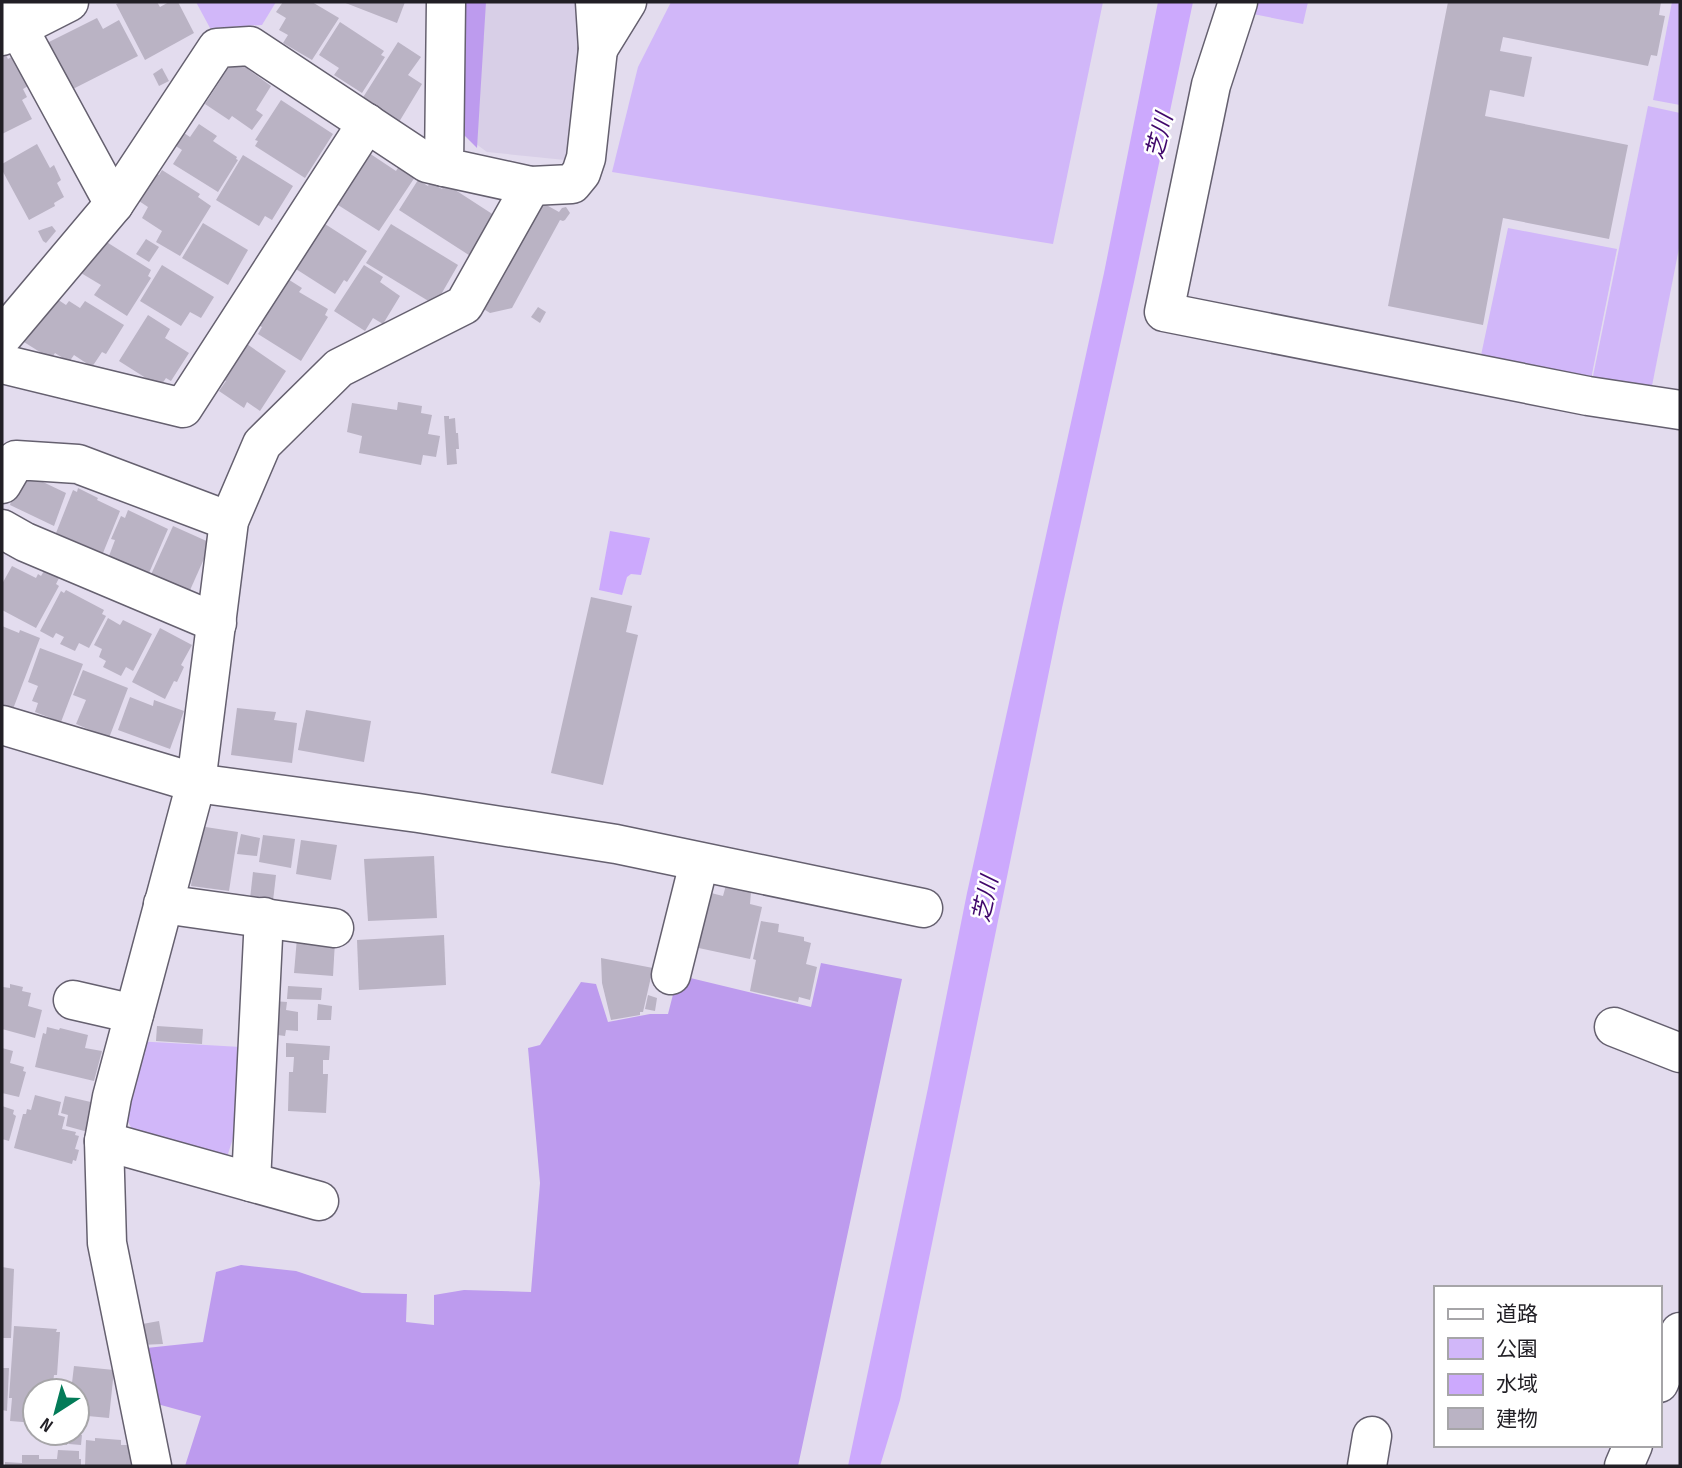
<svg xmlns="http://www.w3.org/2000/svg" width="1682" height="1468" font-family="'Sofia Sans Condensed','Noto Sans JP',sans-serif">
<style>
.built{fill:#d8cfe7}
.green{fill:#d1b7f9}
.forest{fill:#bd9bee}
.water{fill:#cca9fd}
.building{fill:#bab3c4}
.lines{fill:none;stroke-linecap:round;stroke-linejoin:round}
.minor-casing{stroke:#65606f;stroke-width:41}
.minor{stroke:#fff;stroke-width:38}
.labels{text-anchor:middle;stroke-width:5;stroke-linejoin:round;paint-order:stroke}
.water-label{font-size:23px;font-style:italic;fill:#40076c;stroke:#fff}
</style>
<rect width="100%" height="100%" fill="#e3dcee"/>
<polygon class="built" points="472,2 582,2 575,161 487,152 464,135"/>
<g class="green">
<polygon points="196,2 276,2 262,25 210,28"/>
<polygon points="671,2 1103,2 1053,244 612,172 638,67"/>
<polygon points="1251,2 1308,2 1303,24 1248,13"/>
<polygon points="1672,2 1680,2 1680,105 1653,100"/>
<polygon points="1648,106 1680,113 1680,243 1651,391 1592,381"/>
<polygon points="1508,228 1617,249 1590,384 1480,360"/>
<polygon points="135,1041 241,1047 235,1132 227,1157 133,1131 120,1107"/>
</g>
<g class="forest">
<polygon points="458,2 486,2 477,148 459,130"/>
<polygon points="821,963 902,979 798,1466 185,1466 201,1416 150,1402 137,1349 203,1342 216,1272 241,1265 296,1271 362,1293 407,1294 406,1322 434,1325 434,1295 464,1290 531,1292 540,1183 528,1048 540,1045 581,982 596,984 608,1022 650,1014 668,1014 678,975 811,1007"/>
</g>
<g class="water">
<polygon points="1158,2 1193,2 1134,282 1062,608 900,1400 880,1466 848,1466 928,1088 967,893 1104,273"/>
<polygon points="610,531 650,538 641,575 631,574 627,577 622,595 599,590"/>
</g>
<g class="building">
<polygon points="121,2 157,2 160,7 169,2 178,2 194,33 145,60 116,4"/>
<polygon points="283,2 312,2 339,18 312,60 283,43 288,35 279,30 286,18 276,12"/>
<polygon points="343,2 405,2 397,23"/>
<polygon points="1448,2 1661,2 1659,15 1665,16 1657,56 1651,55 1648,66 1503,37 1500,51 1532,57 1524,97 1490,90 1485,116 1628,145 1609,239 1503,218 1483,325 1388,306"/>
<polygon points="97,18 103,29 119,20 138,56 67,92 43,45"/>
<polygon points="340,22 384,51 381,55 385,57 362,93 334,75 339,68 319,55"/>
<polygon points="398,42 421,57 408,75 422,84 399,122 362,99"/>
<polygon points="4,51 8,59 13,56 28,86 23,89 27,97 22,100 32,119 2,134 2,53"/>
<polygon points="234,59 271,86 256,110 263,115 252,130 232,116 229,120 205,104"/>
<polygon points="162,68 169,81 159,86 153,74"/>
<polygon points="281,100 333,134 305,178 255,146 258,141 255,140"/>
<polygon points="199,124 217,136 213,141 237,157 236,159 238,160 218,192 173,164 182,150 176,146 184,133 190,137"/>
<polygon points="37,144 50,168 54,165 61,180 57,183 64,197 54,203 55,206 29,220 2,170 2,164"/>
<polygon points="360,147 396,171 401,163 417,174 379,231 327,198"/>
<polygon points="243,155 293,186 272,220 265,216 259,226 216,200"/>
<polygon points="162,170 200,194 198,197 211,206 180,256 156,242 162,231 142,218 148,207 139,201 156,173 159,175"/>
<polygon points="418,180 428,186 430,182 442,189 446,184 500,219 475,259 399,210"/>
<polygon points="541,202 559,212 562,208 566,207 570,213 565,220 563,221 560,220 512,308 490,313 482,308"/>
<polygon points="311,215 367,251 347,282 344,280 335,294 285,262"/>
<polygon points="203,223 248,250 228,285 182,258"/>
<polygon points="391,224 458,265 435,305 366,263"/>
<polygon points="52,226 56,231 46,243 43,241 38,231"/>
<polygon points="146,239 159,247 149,262 136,254"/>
<polygon points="105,241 151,270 148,276 151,278 127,316 94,295 101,285 81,273 99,245"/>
<polygon points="162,265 214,297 201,318 190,312 181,326 140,301"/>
<polygon points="364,265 383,277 380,282 400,296 383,324 373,318 365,331 334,311"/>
<polygon points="283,276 302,288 299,292 328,309 325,315 328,317 301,361 258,334 262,327 251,321"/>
<polygon points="48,293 66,305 69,301 80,308 85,301 124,325 106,354 102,352 92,367 74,355 69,362 55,353 51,359 16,337"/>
<polygon points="538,307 546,312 540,323 531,317"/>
<polygon points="148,315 170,329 165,338 189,353 171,381 166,378 160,387 119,361"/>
<polygon points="244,342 286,371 260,411 247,402 244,408 219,391 226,381 216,375"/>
<polygon points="398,402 422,406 421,413 432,415 428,434 440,436 436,457 423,455 421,465 359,453 362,436 347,432 352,403 397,410"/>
<polygon points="444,416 449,416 449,419 455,418 456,433 458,433 459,449 456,449 457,464 447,465"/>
<polygon points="20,471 66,493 54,526 10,505"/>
<polygon points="78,488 98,498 97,500 120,511 103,553 56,533 73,490 77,492"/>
<polygon points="128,510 168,529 149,573 109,556 115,540 111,539 121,516 125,518"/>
<polygon points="173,526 211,543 187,597 149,579"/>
<polygon points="12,566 36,578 38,574 41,576 44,571 59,578 56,584 59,586 36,628 2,610 2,584"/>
<polygon points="66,590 104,610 102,614 106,616 89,648 79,643 75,651 60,644 64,637 56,633 53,638 40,631 61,591 64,593"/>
<polygon points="591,597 632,606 626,632 638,635 603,785 551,773"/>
<polygon points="108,618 120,625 123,620 152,634 133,671 126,667 121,676 103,667 106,661 99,657 102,649 94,645"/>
<polygon points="2,626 19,633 20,630 40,638 13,709 2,705"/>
<polygon points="160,628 192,645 181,665 184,667 177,682 174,681 165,699 132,682"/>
<polygon points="40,648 83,664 61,722 35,712 38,703 32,701 38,686 28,682"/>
<polygon points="83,670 128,688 109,738 76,724 86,700 73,695"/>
<polygon points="130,697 153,706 154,700 184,711 170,749 118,730"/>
<polygon points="237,708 276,712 274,720 297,723 292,763 231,755"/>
<polygon points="306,710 371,721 364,762 298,750"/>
<polygon points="199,826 238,832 229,891 191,886"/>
<polygon points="241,834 260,838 257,856 237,854"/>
<polygon points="263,835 295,839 291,868 259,862"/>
<polygon points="301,840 337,845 331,880 296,874"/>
<polygon points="434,856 437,918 368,921 364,859"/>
<polygon points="253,872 276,875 273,901 250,899"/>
<polygon points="726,885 751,892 750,904 762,907 750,959 694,947 707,892 723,896"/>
<polygon points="761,921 779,924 778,932 804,937 804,941 811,943 806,964 817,967 810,1000 799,997 798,1002 750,991 756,960 753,959"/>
<polygon points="444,935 446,985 359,990 357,940"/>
<polygon points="297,938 335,941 333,976 294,973"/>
<polygon points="601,958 653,968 643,1012 640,1012 640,1015 611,1020 602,983"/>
<polygon points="10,984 23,987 22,991 31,993 28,1006 42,1010 35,1038 2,1029 2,990 3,987 10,988"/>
<polygon points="288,986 322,988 321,1000 287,999"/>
<polygon points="648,995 657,998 655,1011 645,1009"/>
<polygon points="273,1001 287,1002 286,1010 298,1012 298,1031 286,1030 285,1036 270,1034"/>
<polygon points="318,1004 332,1006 331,1020 317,1020"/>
<polygon points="157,1026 203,1029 202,1044 156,1041"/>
<polygon points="47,1027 59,1030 60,1028 88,1035 85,1048 102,1051 94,1081 35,1067 43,1033 46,1034"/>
<polygon points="286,1043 330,1046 329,1060 323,1060 323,1074 328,1074 326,1113 288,1111 289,1072 293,1072 294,1057 286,1057"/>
<polygon points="2,1048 13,1051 10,1063 24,1067 23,1071 26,1072 19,1097 2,1093"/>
<polygon points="35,1095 61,1102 58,1115 65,1117 62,1129 76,1132 75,1135 79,1136 75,1149 79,1150 76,1161 73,1160 72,1164 14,1148 23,1114 26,1114 27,1109 31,1110"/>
<polygon points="65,1096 95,1103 88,1132 66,1126 68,1115 61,1113"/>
<polygon points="2,1106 14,1110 13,1114 16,1116 9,1141 2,1139"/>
<polygon points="2,1267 14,1269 11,1338 2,1338"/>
<polygon points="159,1321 163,1344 140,1345 137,1325"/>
<polygon points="14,1326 57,1329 56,1332 60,1332 57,1375 54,1375 52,1391 35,1391 35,1423 10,1421 12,1398 9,1398"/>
<polygon points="74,1366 114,1370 109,1418 77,1415 77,1391 71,1391"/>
<polygon points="2,1368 9,1368 7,1411 2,1410"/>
<polygon points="55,1433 68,1433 67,1445 54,1443"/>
<polygon points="70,1434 82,1435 81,1445 69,1444"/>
<polygon points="95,1438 121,1440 121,1445 132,1445 136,1466 85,1466 86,1440 95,1441"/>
<polygon points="58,1450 79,1451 79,1459 81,1459 81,1466 5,1466 5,1462 22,1463 22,1455 39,1455 39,1459 57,1459"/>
</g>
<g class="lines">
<defs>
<g id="minor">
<polyline points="4,2 114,204"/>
<polyline points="446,2 444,167 531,186 572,184 581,173 586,158 598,49 595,2"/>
<polyline points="1238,2 1211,85 1164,312 1588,396 1680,410"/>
<polyline points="2,36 69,2"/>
<polyline points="598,49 627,2"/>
<polyline points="2,337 114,204 217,48 250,46 427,163 444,167"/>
<polyline points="2,364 183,408 367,123"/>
<polyline points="2,484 16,460 78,464 229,521"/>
<polyline points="2,529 25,542 217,623"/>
<polyline points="2,725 196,783 418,813 616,844 923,908"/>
<polyline points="163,904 334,928"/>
<polyline points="671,975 699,863"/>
<polyline points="73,1000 134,1014"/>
<polyline points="1614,1027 1680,1053"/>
<polyline points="104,1141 319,1201"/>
<polyline points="251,1182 264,917"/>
<polyline points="1659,1383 1680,1332"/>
<polyline points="152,1466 107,1243 104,1141 112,1097 196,783 229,521 262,444 339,368 464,305 531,186"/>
<polyline points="1367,1466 1372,1436"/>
<polyline points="1624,1466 1633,1445"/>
</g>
</defs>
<use href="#minor" class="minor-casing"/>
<use href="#minor" class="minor"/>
</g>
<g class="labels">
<g class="water-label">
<text transform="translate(1159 136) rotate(-76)" y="8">芝川</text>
<text transform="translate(985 899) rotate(-78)" y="8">芝川</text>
</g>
</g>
<rect width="1682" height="1468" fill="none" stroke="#211f25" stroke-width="7"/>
<rect x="1434" y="1286" width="228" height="161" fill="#ffffff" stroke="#a6a5a8" stroke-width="2"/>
<rect x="1448" y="1309" width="35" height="10" fill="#ffffff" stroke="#a6a5a8" stroke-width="2"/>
<text x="1496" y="1321" font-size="21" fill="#211f25">道路</text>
<rect x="1448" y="1338" width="35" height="21" fill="#d1b7f9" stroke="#a6a5a8" stroke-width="2"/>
<text x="1496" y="1356" font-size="21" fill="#211f25">公園</text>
<rect x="1448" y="1374" width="35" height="21" fill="#cca9fd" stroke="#a6a5a8" stroke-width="2"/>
<text x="1496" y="1391" font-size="21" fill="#211f25">水域</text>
<rect x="1448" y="1408" width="35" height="21" fill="#bab3c4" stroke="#a6a5a8" stroke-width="2"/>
<text x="1496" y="1426" font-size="21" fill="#211f25">建物</text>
<g transform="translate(56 1412) rotate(216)"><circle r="33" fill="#ffffff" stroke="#a6a5a8" stroke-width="2"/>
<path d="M0-5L12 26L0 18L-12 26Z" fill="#037b58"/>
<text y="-10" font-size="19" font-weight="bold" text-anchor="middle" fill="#211f25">N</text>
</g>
</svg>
